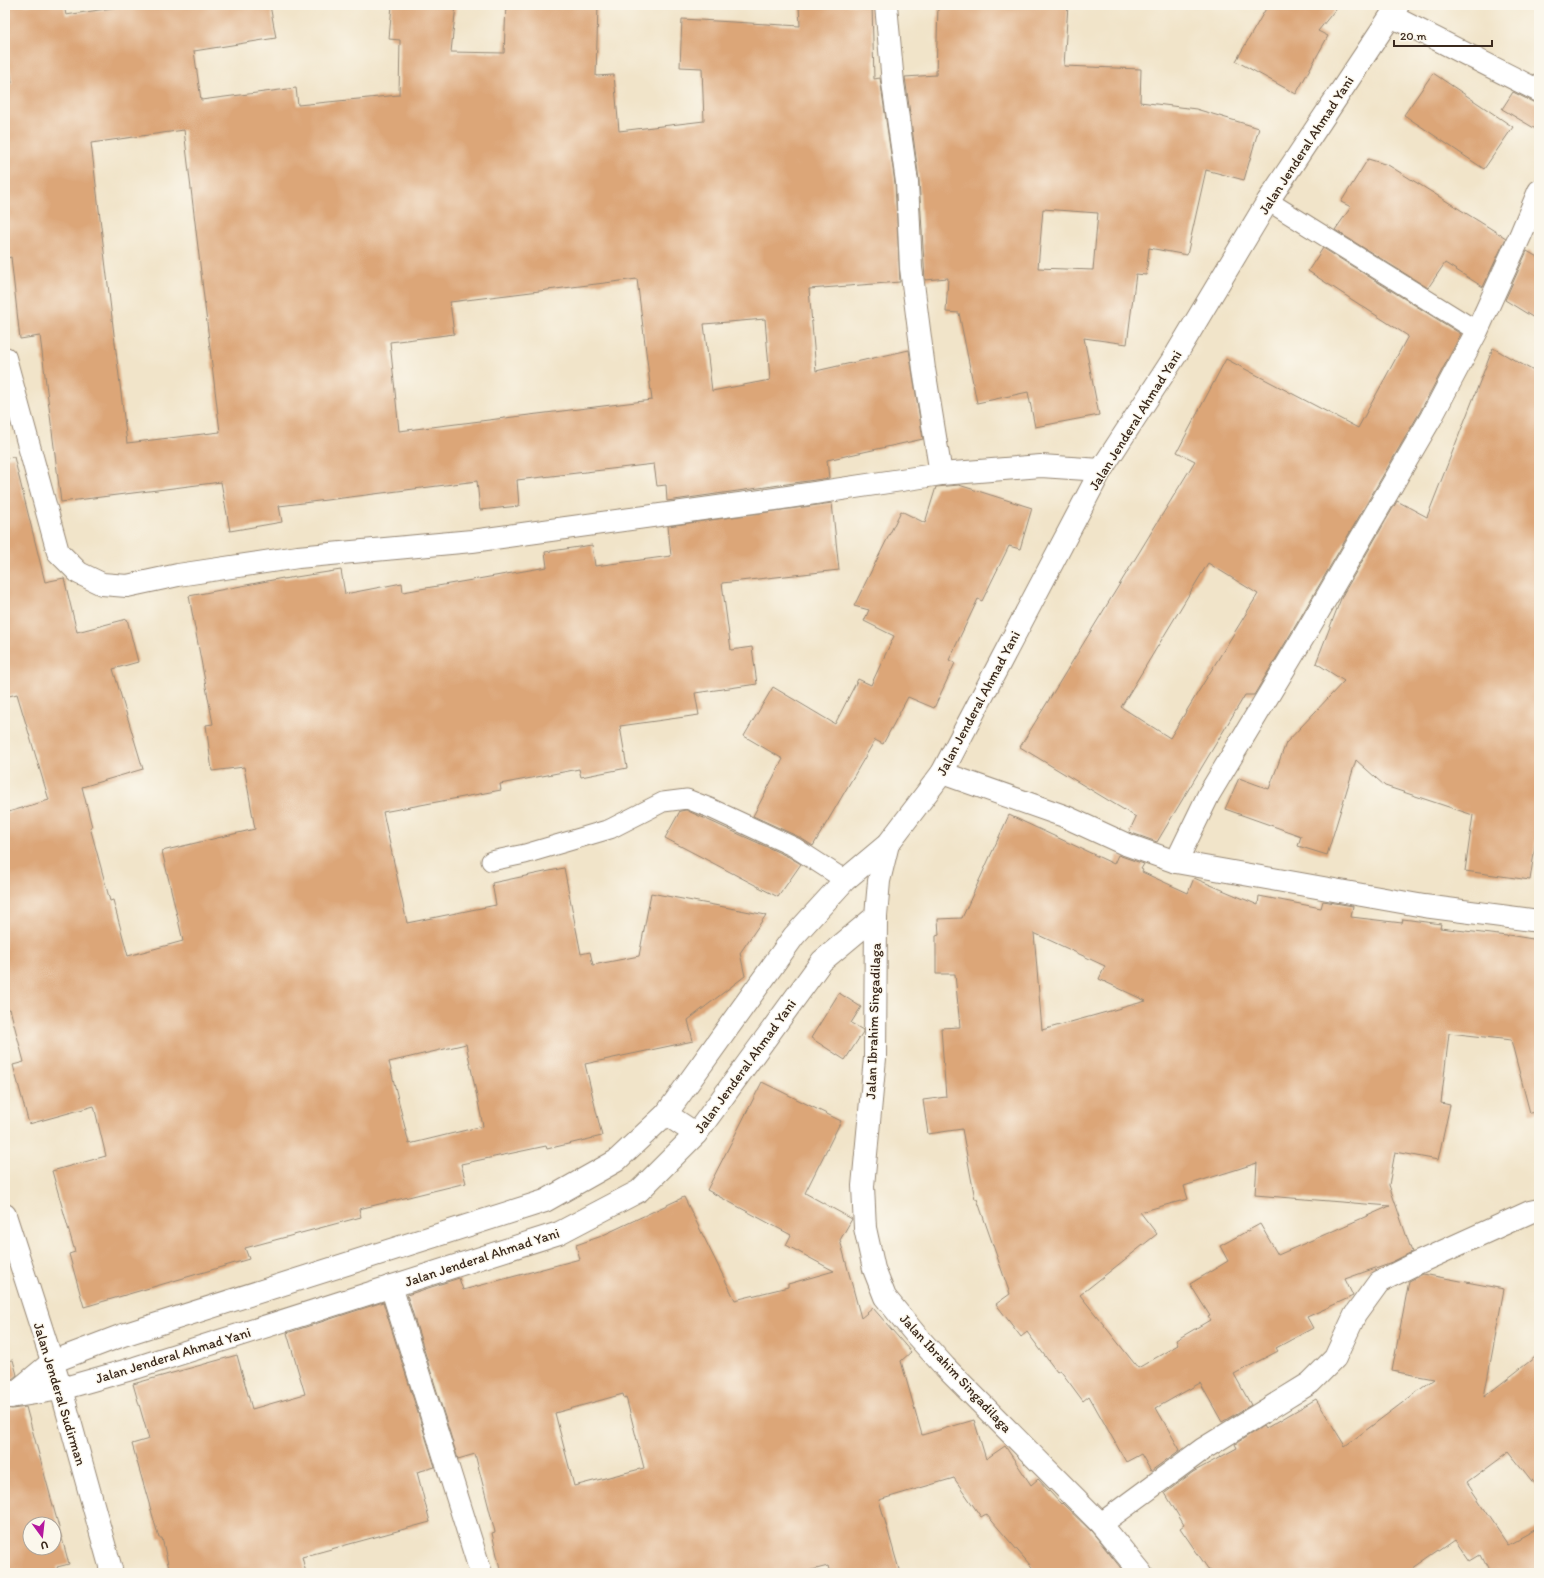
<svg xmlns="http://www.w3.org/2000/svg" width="1544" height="1578" font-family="Itim,sans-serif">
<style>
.building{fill:#dca678;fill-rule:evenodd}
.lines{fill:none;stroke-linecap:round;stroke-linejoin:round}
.service-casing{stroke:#968774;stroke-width:21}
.minor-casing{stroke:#968774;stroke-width:24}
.secondary-casing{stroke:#968774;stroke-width:24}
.trunk-casing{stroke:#968774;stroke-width:24}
.service{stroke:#fff;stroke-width:19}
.minor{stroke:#fff;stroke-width:22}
.secondary{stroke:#fff;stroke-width:22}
.trunk{stroke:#fff;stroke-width:22}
.labels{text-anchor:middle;stroke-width:3;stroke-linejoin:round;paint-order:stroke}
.street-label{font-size:14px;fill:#3b2a1e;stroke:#fbf7ec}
</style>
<rect width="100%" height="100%" fill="#fbf7ec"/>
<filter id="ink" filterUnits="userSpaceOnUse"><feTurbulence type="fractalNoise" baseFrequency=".025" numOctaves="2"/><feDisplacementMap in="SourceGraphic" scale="8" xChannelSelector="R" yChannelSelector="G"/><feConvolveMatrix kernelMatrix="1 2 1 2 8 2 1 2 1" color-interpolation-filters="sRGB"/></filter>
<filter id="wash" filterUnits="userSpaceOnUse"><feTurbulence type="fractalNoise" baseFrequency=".012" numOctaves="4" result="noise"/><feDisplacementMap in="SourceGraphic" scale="16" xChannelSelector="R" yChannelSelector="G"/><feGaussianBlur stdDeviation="0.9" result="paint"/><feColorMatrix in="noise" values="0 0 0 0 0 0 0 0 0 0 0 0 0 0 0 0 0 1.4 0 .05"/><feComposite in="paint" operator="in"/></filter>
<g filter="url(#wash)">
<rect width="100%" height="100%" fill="#f1e4c9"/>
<g id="blocks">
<g class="building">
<path d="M 5,5 L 64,5 L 66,15 L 132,5 L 270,5 L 276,38 L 194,51 L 201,100 L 296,88 L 298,105 L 399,95 L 400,40 L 389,39 L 392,5 L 456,5 L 451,52 L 504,53 L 506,5 L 598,5 L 596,76 L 614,75 L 619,131 L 704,121 L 702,68 L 680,67 L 682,19 L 800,26 L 799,5 L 872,5 L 874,79 L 880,78 L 895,183 L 900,282 L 809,289 L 816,371 L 909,350 L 923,439 L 827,460 L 829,478 L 667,501 L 666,485 L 657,486 L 654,464 L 517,480 L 519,506 L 480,510 L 477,481 L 279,506 L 282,522 L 230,531 L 221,482 L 61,502 L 40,336 L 20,339 L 11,257 L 7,258 L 5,243 L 5,84 L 12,83 L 5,36 ZM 184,130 L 220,432 L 127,443 L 91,143 ZM 637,279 L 652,400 L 399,431 L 390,342 L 454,334 L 450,302 ZM 765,319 L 770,380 L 712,391 L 704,324 Z"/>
<path d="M 938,5 L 1068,5 L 1064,66 L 1141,69 L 1140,102 L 1196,109 L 1259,128 L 1244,180 L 1206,170 L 1187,255 L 1149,248 L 1146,275 L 1136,274 L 1127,344 L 1084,338 L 1099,415 L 1035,427 L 1028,392 L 977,403 L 959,313 L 946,312 L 948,278 L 925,280 L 919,180 L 905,77 L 936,75 ZM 1043,209 L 1098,213 L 1093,270 L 1038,268 Z"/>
<polygon points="1268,5 1339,5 1318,31 1328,36 1296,94 1236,61"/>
<polygon points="1433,73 1513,127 1484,169 1404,115"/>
<polygon points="1513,92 1533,102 1539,103 1539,131 1502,109"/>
<polygon points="1368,159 1388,165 1506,238 1483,287 1445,263 1428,288 1335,230 1351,207 1341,202"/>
<path d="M 1323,248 L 1461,334 L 1420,412 L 1296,625 L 1254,695 L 1245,695 L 1157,842 L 1129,832 L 1136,817 L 1020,747 L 1195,461 L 1177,452 L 1226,359 L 1358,428 L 1408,336 L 1308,271 ZM 1208,563 L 1258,594 L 1170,738 L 1121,707 Z"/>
<polygon points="1527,251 1539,258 1539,321 1505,300"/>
<polygon points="1493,348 1539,374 1539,820 1530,880 1465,871 1473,815 1385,786 1356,760 1327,855 1298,846 1301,836 1225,809 1239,778 1269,789 1286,743 1344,681 1316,663 1342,596 1397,501 1427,517"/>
<path d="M 14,457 L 45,582 L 64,578 L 77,632 L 127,619 L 138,662 L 113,669 L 143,769 L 82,787 L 92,827 L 90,827 L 110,901 L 113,900 L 128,956 L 183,941 L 162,851 L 255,829 L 244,767 L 212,771 L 206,725 L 213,724 L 189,596 L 283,578 L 283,579 L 341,570 L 345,594 L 402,583 L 403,592 L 547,567 L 545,552 L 592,545 L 595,566 L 671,556 L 668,526 L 832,503 L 839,570 L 722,583 L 731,650 L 752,647 L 757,684 L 695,693 L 699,715 L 620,726 L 627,768 L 581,777 L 579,769 L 500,784 L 501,790 L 383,812 L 407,923 L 496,905 L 492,883 L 564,868 L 581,954 L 590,952 L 593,965 L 639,956 L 651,893 L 766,915 L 740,953 L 745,976 L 688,1020 L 693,1041 L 585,1064 L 602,1136 L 547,1149 L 546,1146 L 461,1164 L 466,1183 L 359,1209 L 361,1217 L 245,1248 L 249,1259 L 84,1307 L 69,1254 L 75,1252 L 52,1171 L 106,1156 L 94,1106 L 29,1124 L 13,1065 L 24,1062 L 10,1009 L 5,1010 L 5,813 L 49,800 L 17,694 L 5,697 L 5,458 ZM 466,1044 L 483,1126 L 409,1144 L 389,1062 Z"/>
<polygon points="959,485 1032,508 1020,549 1009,546 982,601 978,599 949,660 955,663 934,708 908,697 883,744 875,740 813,846 799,837 753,816 783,759 744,736 773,687 835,724 858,679 871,685 894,636 864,621 869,610 854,606 901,511 925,523 936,487"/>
<polygon points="686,810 789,857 801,864 778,897 665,838 680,811"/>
<path d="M 1009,815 L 1114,864 L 1118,855 L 1144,864 L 1141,869 L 1143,870 L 1142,872 L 1188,893 L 1194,878 L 1258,905 L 1259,896 L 1321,908 L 1323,901 L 1353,906 L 1351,917 L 1402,923 L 1403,919 L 1441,924 L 1440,928 L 1507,936 L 1508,935 L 1539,940 L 1539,1112 L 1530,1113 L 1511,1040 L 1449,1033 L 1441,1103 L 1450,1105 L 1438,1160 L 1395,1152 L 1389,1185 L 1412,1252 L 1392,1262 L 1345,1279 L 1353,1296 L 1307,1317 L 1313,1328 L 1276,1348 L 1278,1351 L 1234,1374 L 1251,1405 L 1222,1422 L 1200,1383 L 1156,1408 L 1180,1450 L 1151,1471 L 1141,1454 L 1126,1462 L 1089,1396 L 1083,1401 L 1060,1370 L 1057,1372 L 1027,1332 L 1021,1337 L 996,1304 L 1010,1294 L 977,1199 L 975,1199 L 962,1129 L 928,1134 L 923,1100 L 946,1097 L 941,1028 L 960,1027 L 955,974 L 936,974 L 936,936 L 939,935 L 938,919 L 962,918 ZM 1034,933 L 1105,966 L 1099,979 L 1146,1001 L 1042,1030 ZM 1257,1163 L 1255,1195 L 1390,1206 L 1278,1255 L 1260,1224 L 1220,1246 L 1228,1261 L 1190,1284 L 1210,1316 L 1208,1317 L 1210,1320 L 1176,1340 L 1178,1345 L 1138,1368 L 1080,1295 L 1157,1234 L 1140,1212 L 1188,1199 L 1184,1186 Z"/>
<polygon points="839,993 861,1007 851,1023 863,1030 863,1032 845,1060 811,1038"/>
<path d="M 762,1082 L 841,1121 L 805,1193 L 852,1219 L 840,1240 L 861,1318 L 873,1308 L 911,1352 L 901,1361 L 922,1435 L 974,1420 L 986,1459 L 1005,1446 L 1031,1485 L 1038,1479 L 1061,1504 L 1062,1503 L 1092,1532 L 1120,1567 L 1123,1573 L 1037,1573 L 986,1514 L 981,1517 L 954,1478 L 879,1500 L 900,1573 L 830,1573 L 828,1566 L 800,1573 L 501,1573 L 492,1533 L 495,1532 L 475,1454 L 458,1459 L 407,1295 L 459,1278 L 463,1290 L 580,1259 L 576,1245 L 599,1237 L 684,1197 L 735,1300 L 788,1287 L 788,1284 L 834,1271 L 786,1245 L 791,1235 L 707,1190 ZM 623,1394 L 624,1398 L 626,1397 L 644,1468 L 574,1486 L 555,1413 Z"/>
<polygon points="1423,1274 1504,1289 1484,1397 1539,1354 1539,1490 1509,1452 1467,1483 1508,1544 1539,1527 1539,1573 1489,1573 1480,1555 1470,1561 1455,1539 1406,1573 1211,1573 1180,1528 1184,1525 1165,1493 1193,1472 1237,1448 1235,1444 1263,1426 1265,1429 1316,1399 1345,1446 1434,1379 1392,1371 1409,1281"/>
<polygon points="383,1302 435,1467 417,1472 430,1522 302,1557 306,1573 170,1573 162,1538 159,1538 132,1444 149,1439 133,1384 237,1355 252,1409 305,1394 287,1333"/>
<polygon points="13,1360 17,1375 5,1385 5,1361"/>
<path d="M 26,1407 L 69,1564 L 57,1567 L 59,1573 L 5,1573 L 5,1408 L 12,1409 ZM 30,1524 L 54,1524 L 54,1548 L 30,1548 Z"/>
</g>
</g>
</g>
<g filter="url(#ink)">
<use href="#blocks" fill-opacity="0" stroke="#968774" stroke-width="1"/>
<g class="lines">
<defs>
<g id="service">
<polyline points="1268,201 1477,331"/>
<polyline points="491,861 525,854 610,829 663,802 687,799 710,808 794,847 845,880"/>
</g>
<g id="minor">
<polyline points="886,5 893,83 907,182 911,268 924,369 941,474"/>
<polyline points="1391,16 1539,91"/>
<polyline points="5,358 58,552 79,573 102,584 127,586 178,575 298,557 472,541 775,499 941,474 1041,466 1101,470"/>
<polyline points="942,773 1064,816 1125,844 1176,862 1424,906 1539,921"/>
<polyline points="1176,862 1209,794 1307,631 1431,418 1477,331 1521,234 1539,191"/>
<polyline points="391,1286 481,1573"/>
<polyline points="1101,1524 1203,1449 1310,1383 1335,1358 1355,1315 1379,1282 1413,1265 1530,1212 1539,1210"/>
</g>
<g id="secondary">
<polyline points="666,1114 696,1134"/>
<polyline points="10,1397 52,1362 123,1335 545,1201 616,1161 666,1114 794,936 845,880 888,844"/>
<polyline points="10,1397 61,1389 135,1368 559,1233 639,1191 696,1134 822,961 876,916"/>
</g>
<g id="trunk">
<polyline points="5,1215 61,1389 112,1573"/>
<polyline points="1141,1573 1101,1524 945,1367 916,1335 885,1297 874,1269 865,1228 863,1186 875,1058 876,916 879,881 888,844 942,773 1101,470 1177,353 1268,201 1398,5"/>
</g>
</defs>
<use href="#service" class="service-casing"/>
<use href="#minor" class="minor-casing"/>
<use href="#secondary" class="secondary-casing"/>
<use href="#trunk" class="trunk-casing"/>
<use href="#service" class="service"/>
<use href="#minor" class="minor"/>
<use href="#secondary" class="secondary"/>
<use href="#trunk" class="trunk"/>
</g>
</g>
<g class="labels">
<g class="street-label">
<text transform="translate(1306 145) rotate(-57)" y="5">Jalan Jenderal Ahmad Yani</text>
<text transform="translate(1135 420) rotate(-58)" y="5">Jalan Jenderal Ahmad Yani</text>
<text transform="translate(978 703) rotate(-62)" y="5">Jalan Jenderal Ahmad Yani</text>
<text transform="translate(873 1021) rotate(-88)" y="5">Jalan Ibrahim Singadilaga</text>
<text transform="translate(745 1066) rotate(-54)" y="5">Jalan Jenderal Ahmad Yani</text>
<text transform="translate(482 1257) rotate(-18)" y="5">Jalan Jenderal Ahmad Yani</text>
<text transform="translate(173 1355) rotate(-17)" y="5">Jalan Jenderal Ahmad Yani</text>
<text transform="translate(956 1373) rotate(47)" y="5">Jalan Ibrahim Singadilaga</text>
<text transform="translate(60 1394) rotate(73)" y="5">Jalan Jenderal Sudirman</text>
</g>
</g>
<rect width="1544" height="1578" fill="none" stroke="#fbf7ec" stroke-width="20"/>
<g transform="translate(42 1536) rotate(165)"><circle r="19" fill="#fbf7ec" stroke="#aea59a"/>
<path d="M0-3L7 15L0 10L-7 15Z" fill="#b5179e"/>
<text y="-6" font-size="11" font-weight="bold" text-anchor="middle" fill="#3b2a1e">U</text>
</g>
<path d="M1394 40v6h98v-6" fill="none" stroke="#3b2a1e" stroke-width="2"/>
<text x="1400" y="40" font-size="12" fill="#3b2a1e" stroke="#fbf7ec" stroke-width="3" paint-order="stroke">20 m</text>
</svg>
